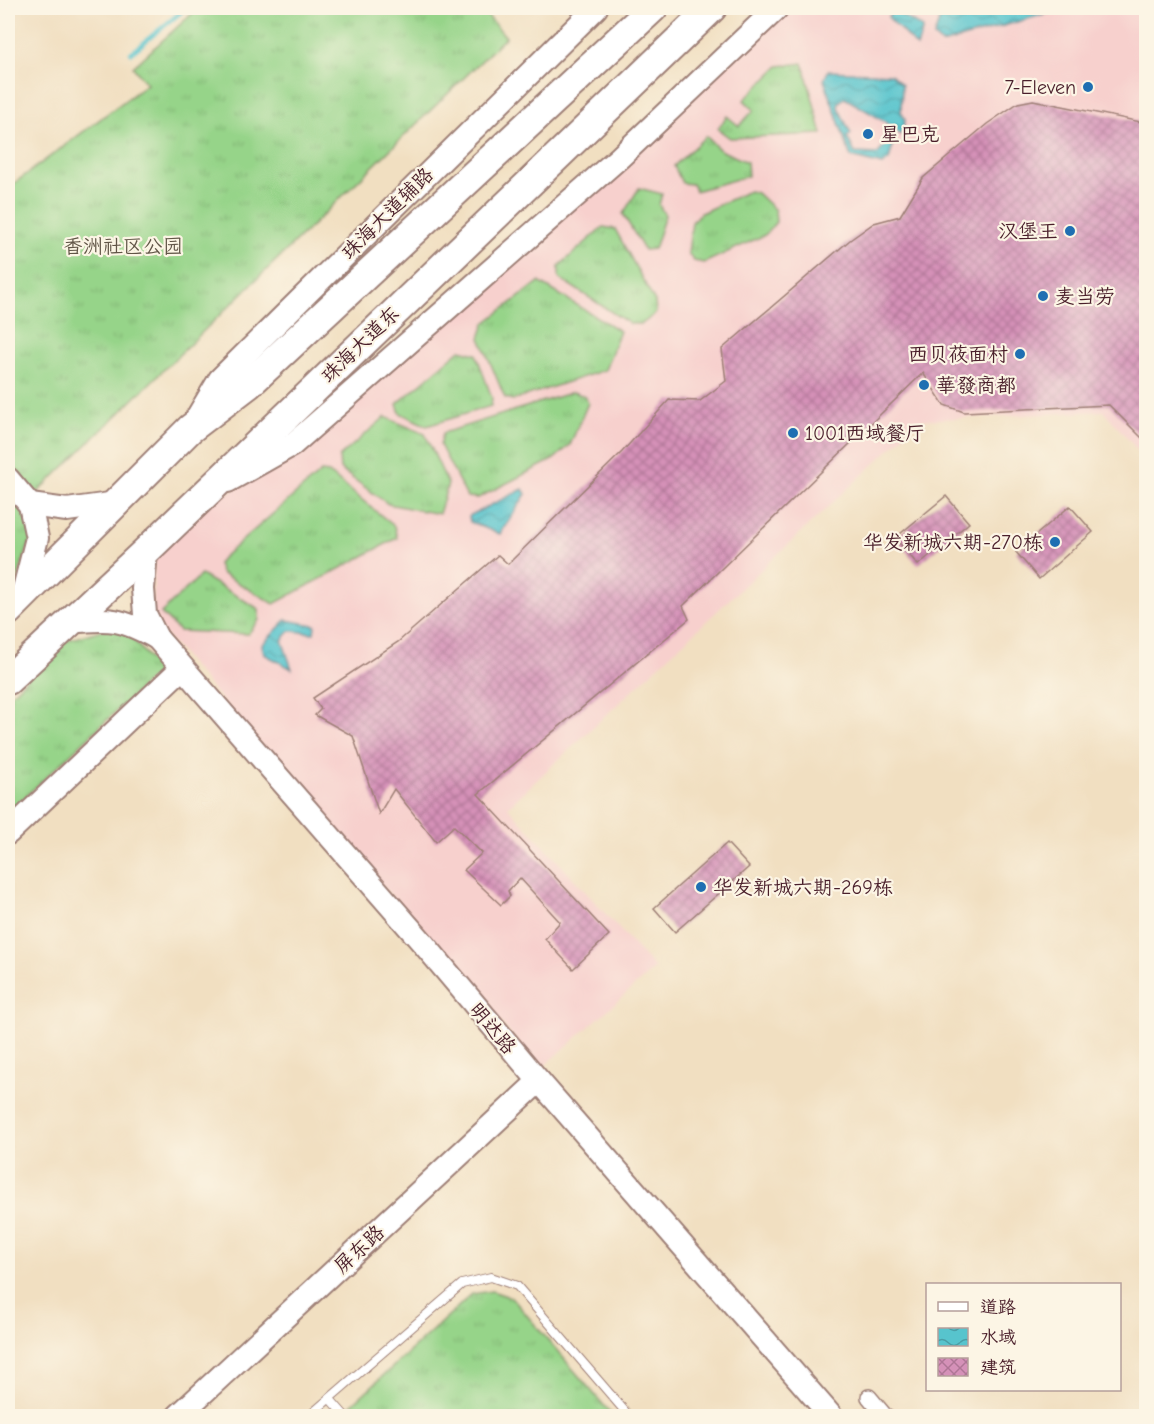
<svg xmlns="http://www.w3.org/2000/svg" width="1154" height="1424" font-family="'Comic Neue','LXGW WenKai TC',sans-serif">
<style>
.built{fill:#f7d0cd}
.grass{fill:url(#grass-tufts);stroke:#707a5a;stroke-width:1.5}
.water{fill:url(#water-waves);stroke:#50727c;stroke-width:1.5}
.lines{fill:none;stroke-linecap:round;stroke-linejoin:round}
.stream{stroke:#57c4cd;stroke-width:4.5}
.building{fill:url(#building-cross-hatch)}
.lane-casing{stroke:#9e7f76;stroke-width:10}
.street-casing{stroke:#9e7f76;stroke-width:18}
.secondary-casing{stroke:#9e7f76;stroke-width:26}
.highway-casing{stroke:#9e7f76;stroke-width:32}
.lane{stroke:#fff;stroke-width:8}
.street{stroke:#fff;stroke-width:15}
.secondary{stroke:#fff;stroke-width:22}
.highway{stroke:#fff;stroke-width:28}
.poi-dot{fill:#1f6fb2;stroke:#fcf5e5;stroke-width:2}
.labels{text-anchor:middle;stroke-width:4.5;stroke-linejoin:round;paint-order:stroke}
.poi-label{font-size:20px;fill:#4a1f2b;stroke:#fcf5e5;text-anchor:start}
.street-label{font-size:20px;fill:#4a1f2b;stroke:#fcf5e5}
.park-label{font-size:20px;fill:#615547;stroke:#fcf5e5}
</style>
<defs>
<pattern id="grass-tufts" width="24" height="20" patternUnits="userSpaceOnUse" patternTransform="scale(1.5)"><rect width="24" height="20" fill="#96d489"/><path d="M3 7l-1-3M5 7V3M7 7l1-3M15 17l-1-3M17 17v-4M19 17l1-3" fill="none" stroke="#83b676"/></pattern>
<pattern id="water-waves" width="16" height="10" patternUnits="userSpaceOnUse" patternTransform="scale(1.5)"><rect width="16" height="10" fill="#57c4cd"/><path d="M0 5q4-4 8 0t8 0" fill="none" stroke="#4a9fa7"/></pattern>
<pattern id="building-cross-hatch" width="8" height="8" patternUnits="userSpaceOnUse" patternTransform="scale(1.5)"><rect width="8" height="8" fill="#d591b8"/><path d="M0 0l8 8M0 8l8-8" fill="none" stroke="#af7696"/></pattern>
</defs>
<rect width="100%" height="100%" fill="#fcf5e5"/>
<filter id="ink" filterUnits="userSpaceOnUse"><feTurbulence type="fractalNoise" baseFrequency=".0167" numOctaves="2"/><feDisplacementMap in="SourceGraphic" scale="12" xChannelSelector="R" yChannelSelector="G"/><feConvolveMatrix kernelMatrix="1 2 1 2 8 2 1 2 1" color-interpolation-filters="sRGB"/></filter>
<filter id="wash" filterUnits="userSpaceOnUse"><feTurbulence type="fractalNoise" baseFrequency=".008" numOctaves="4" result="noise"/><feDisplacementMap in="SourceGraphic" scale="24" xChannelSelector="R" yChannelSelector="G"/><feGaussianBlur stdDeviation="1.35" result="paint"/><feColorMatrix in="noise" values="0 0 0 0 0 0 0 0 0 0 0 0 0 0 0 0 0 1.4 0 .05"/><feComposite in="paint" operator="in"/></filter>
<g filter="url(#wash)">
<rect width="100%" height="100%" fill="#f1dfc1"/>
<polygon class="built" points="787,8 1146,8 1146,460 1104,411 921,420 508,807 655,968 541,1069 162,631 153,612 154,553 211,503 298,450"/>
<g class="grass">
<polygon points="204,8 424,8 429,13 486,14 506,37 35,495 8,463 8,188 147,84 133,67 195,11"/>
<polygon points="803,63 822,134 730,138 718,129 727,116 739,126 754,110 744,100 779,66"/>
<polygon points="706,136 720,150 747,162 748,176 695,191 692,184 682,183 674,166"/>
<polygon points="639,188 662,194 659,205 665,215 654,249 644,250 623,214"/>
<polygon points="749,191 757,193 775,210 776,222 765,235 704,263 694,261 688,253 692,222 701,213"/>
<polygon points="603,227 615,229 655,302 656,313 642,324 630,324 559,278 559,266"/>
<polygon points="539,282 620,331 605,370 513,400 505,398 480,338 485,323"/>
<polygon points="460,350 476,354 492,398 491,406 427,426 400,413 397,404"/>
<polygon points="573,392 585,396 588,403 570,445 554,459 478,498 467,497 440,445 443,433"/>
<polygon points="385,417 425,434 448,484 439,514 388,504 340,469 339,457"/>
<polygon points="321,472 329,473 394,526 397,538 274,604 221,573 218,564 222,558"/>
<polygon points="8,494 21,509 32,537 8,605"/>
<polygon points="201,575 259,609 259,620 248,634 179,631 161,613"/>
<polygon points="108,628 129,634 159,671 8,813 8,697 65,641"/>
<polygon points="492,1291 512,1298 613,1416 353,1416 347,1409 472,1294"/>
</g>
<g class="water">
<polygon points="943,8 1065,8 942,44 934,37"/>
<polygon points="893,10 923,28 917,47 888,17"/>
<polygon points="828,71 891,74 902,85 901,111 905,120 901,135 884,121 845,98 839,102 838,107 851,134 847,137 855,153 878,154 888,141 893,144 889,160 882,165 851,157 824,80"/>
<polygon points="523,489 526,494 500,534 470,522 469,516"/>
<polygon points="286,620 315,625 314,633 290,631 282,640 292,669 264,654 262,645"/>
</g>
<g class="lines">
<polyline class="stream" points="131,53 186,8"/>
</g>
<g id="blocks">
<g class="building">
<polygon points="1033,100 1146,123 1146,442 1109,405 964,412 944,405 923,373 683,606 689,619 478,794 609,935 573,969 545,939 560,922 520,878 508,891 510,896 501,905 464,870 482,853 454,826 436,842 394,789 379,814 353,736 315,715 321,709 313,698 398,642 498,555 508,564 622,452 669,400 700,401 726,381 722,349 850,240 874,223 900,216 923,178 987,124 1018,103"/>
<polygon points="946,496 969,523 918,565 895,538"/>
<polygon points="1070,506 1093,532 1039,579 1016,552"/>
<polygon points="727,843 749,867 675,932 654,908"/>
</g>
</g>
</g>
<g filter="url(#ink)">
<use href="#blocks" fill-opacity="0" stroke="#9e7f76" stroke-width="1.5"/>
<g class="lines">
<defs>
<g id="lane">
<polyline points="330,1399 345,1416"/>
<polyline points="309,1416 462,1284 491,1277 517,1286 629,1416"/>
</g>
<polyline id="street" points="869,1397 885,1416"/>
<g id="secondary">
<polyline points="195,421 220,379 596,8"/>
<polyline points="8,479 30,505 37,538 22,597"/>
<polyline points="228,481 292,445 620,157 777,8"/>
<polyline points="30,505 67,510 117,503"/>
<polyline points="146,551 143,589 145,614 157,638 422,942 539,1081 831,1416"/>
<path d="M 70,622 C 111,618 120,618 157,638"/>
<polyline points="8,833 182,668"/>
<polyline points="178,1416 539,1081"/>
</g>
<g id="highway">
<polyline points="8,611 190,429 249,384 653,8"/>
<polyline points="8,680 146,551 712,8"/>
</g>
</defs>
<use href="#lane" class="lane-casing"/>
<use href="#street" class="street-casing"/>
<use href="#secondary" class="secondary-casing"/>
<use href="#highway" class="highway-casing"/>
<use href="#lane" class="lane"/>
<use href="#street" class="street"/>
<use href="#secondary" class="secondary"/>
<use href="#highway" class="highway"/>
</g>
</g>
<g class="poi-dot">
<circle cx="1088" cy="87" r="6"/>
<circle cx="868" cy="134" r="6"/>
<circle cx="1070" cy="231" r="6"/>
<circle cx="1043" cy="296" r="6"/>
<circle cx="1020" cy="354" r="6"/>
<circle cx="924" cy="385" r="6"/>
<circle cx="793" cy="433" r="6"/>
<circle cx="1055" cy="542" r="6"/>
<circle cx="701" cy="887" r="6"/>
</g>
<g class="labels">
<g class="poi-label">
<text x="1076" y="94" text-anchor="end">7-Eleven</text>
<text x="880" y="141">星巴克</text>
<text x="1058" y="238" text-anchor="end">汉堡王</text>
<text x="1055" y="303">麦当劳</text>
<text x="1008" y="361" text-anchor="end">西贝莜面村</text>
<text x="936" y="392">華發商都</text>
<text x="805" y="440">1001西域餐厅</text>
<text x="1043" y="549" text-anchor="end">华发新城六期-270栋</text>
<text x="713" y="894">华发新城六期-269栋</text>
</g>
<g class="street-label">
<text transform="translate(387 213) rotate(-45)" y="7">珠海大道辅路</text>
<text transform="translate(360 344) rotate(-44)" y="7">珠海大道东</text>
<text transform="translate(493 1028) rotate(50)" y="7">明达路</text>
<text transform="translate(359 1249) rotate(-43)" y="7">屏东路</text>
</g>
<g class="park-label">
<text x="123" y="253">香洲社区公园</text>
</g>
</g>
<rect width="1154" height="1424" fill="none" stroke="#fcf5e5" stroke-width="30"/>
<rect x="926" y="1283" width="195" height="108" fill="#fcf5e5" stroke="#b59f9b" stroke-width="1.5"/>
<rect x="938" y="1302" width="30" height="9" fill="#ffffff" stroke="#b59f9b" stroke-width="1.5"/>
<text x="980" y="1313" font-size="18" fill="#4a1f2b">道路</text>
<rect x="938" y="1328" width="30" height="18" fill="url(#water-waves)" stroke="#b59f9b" stroke-width="1.5"/>
<text x="980" y="1343" font-size="18" fill="#4a1f2b">水域</text>
<rect x="938" y="1358" width="30" height="18" fill="url(#building-cross-hatch)" stroke="#b59f9b" stroke-width="1.5"/>
<text x="980" y="1373" font-size="18" fill="#4a1f2b">建筑</text>
</svg>
